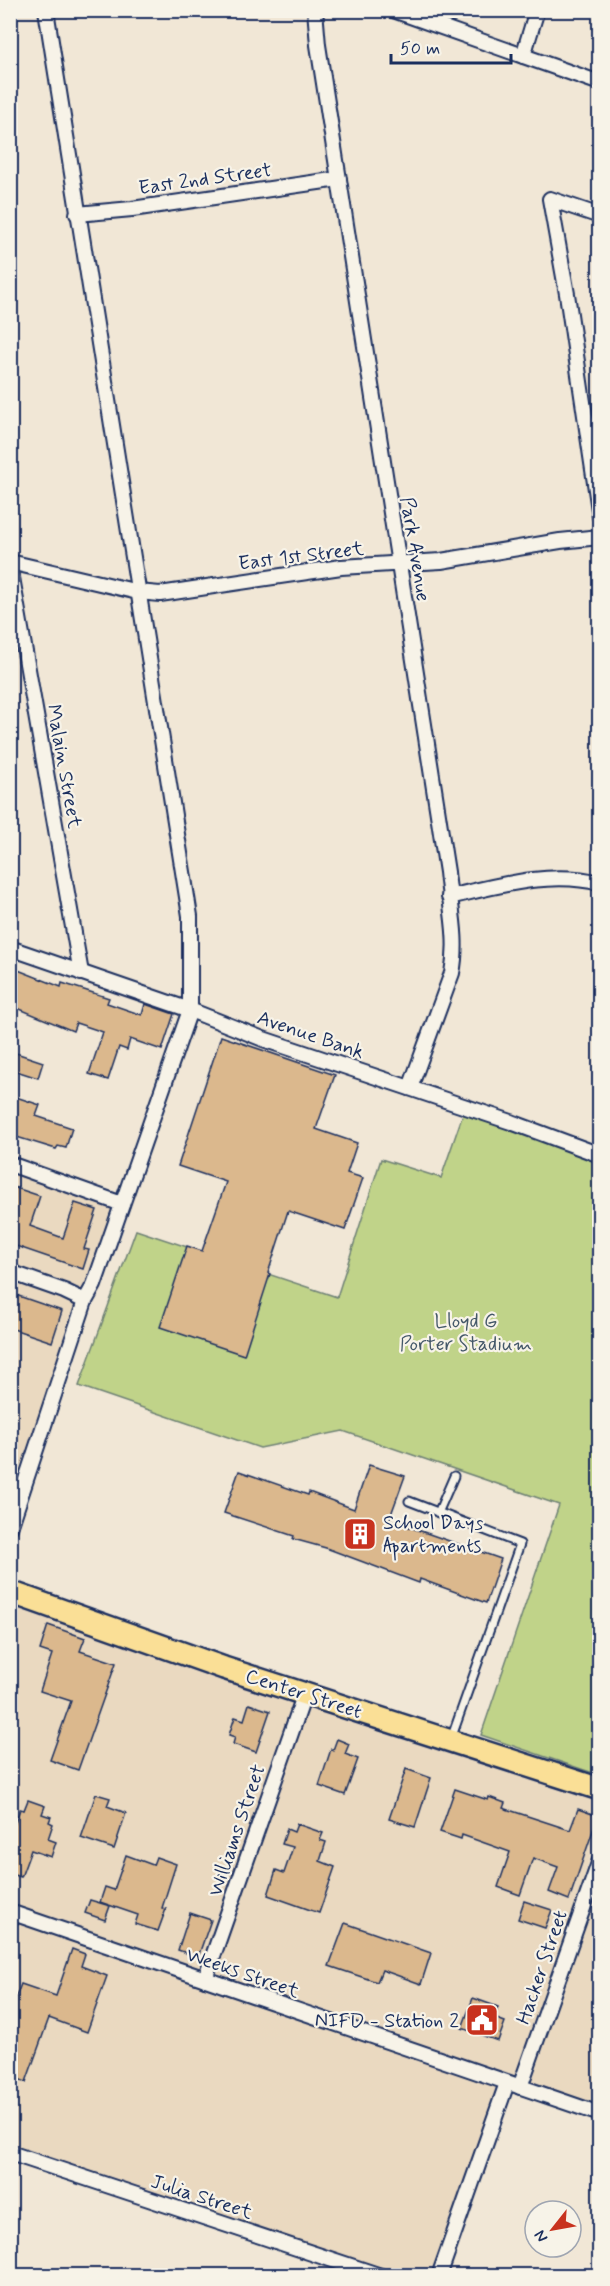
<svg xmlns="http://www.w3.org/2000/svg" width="610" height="2286" font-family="Mynerve,sans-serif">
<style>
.built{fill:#ead9c0}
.green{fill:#c0d389;stroke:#6e8174;stroke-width:1.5}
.building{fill:#dbb88d;stroke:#1b2f5e;stroke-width:1.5}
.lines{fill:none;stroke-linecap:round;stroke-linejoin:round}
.service-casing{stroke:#1b2f5e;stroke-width:11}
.minor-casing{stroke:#1b2f5e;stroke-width:18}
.primary-casing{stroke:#1b2f5e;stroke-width:26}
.service{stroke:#f7f3e8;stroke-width:7}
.minor{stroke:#f7f3e8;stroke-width:14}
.primary{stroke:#fadf96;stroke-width:21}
.labels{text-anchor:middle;stroke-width:4.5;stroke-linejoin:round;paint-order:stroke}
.street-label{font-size:20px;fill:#1b2f5e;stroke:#f7f3e8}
.park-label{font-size:20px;fill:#445869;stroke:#f7f3e8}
.poi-label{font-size:20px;fill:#1b2f5e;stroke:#f7f3e8;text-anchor:start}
</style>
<rect width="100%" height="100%" fill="#f1e7d6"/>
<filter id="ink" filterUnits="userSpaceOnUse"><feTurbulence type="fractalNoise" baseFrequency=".0167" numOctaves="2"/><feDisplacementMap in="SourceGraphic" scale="12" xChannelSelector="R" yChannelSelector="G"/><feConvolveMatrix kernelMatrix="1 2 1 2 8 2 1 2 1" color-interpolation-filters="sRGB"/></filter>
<g filter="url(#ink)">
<g class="built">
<polygon points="11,1165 122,1204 11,1529"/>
<polygon points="10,1580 599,1789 599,1827 571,1921 599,1832 599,2114 507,2084 439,2275 381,2275 11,2153"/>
</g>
<polygon class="green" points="464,1111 599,1160 599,1775 481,1735 559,1505 343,1431 260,1448 79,1386 136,1230 337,1297 381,1159 441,1178"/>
<g class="building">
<polygon points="13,968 61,987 62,983 109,998 107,1003 142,1015 145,1004 174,1014 162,1050 130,1039 127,1050 119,1047 108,1080 89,1074 103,1032 76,1023 73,1031 10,1005 10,976"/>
<polygon points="221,1036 335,1075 316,1129 357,1143 347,1173 363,1178 345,1230 288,1211 268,1273 270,1274 244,1355 160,1327 187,1246 202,1251 226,1182 178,1166"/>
<polygon points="10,1051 43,1062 38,1078 10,1069"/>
<polygon points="10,1095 40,1105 36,1116 72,1128 66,1148 58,1146 56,1149 10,1135"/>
<polygon points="10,1186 40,1196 30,1226 63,1238 75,1203 97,1210 84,1249 89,1250 83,1269 10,1244"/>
<polygon points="10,1293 62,1311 52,1342 10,1328"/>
<polygon points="369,1465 405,1476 389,1520 501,1559 486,1603 420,1579 419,1583 326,1548 293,1539 294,1536 224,1513 239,1471 308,1495 309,1492 354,1509"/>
<polygon points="48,1625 85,1638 80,1651 116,1663 78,1770 50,1760 71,1701 40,1691 52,1654 40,1650"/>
<polygon points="249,1704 270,1711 256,1752 233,1744 235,1737 229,1735 235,1717 244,1720"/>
<polygon points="337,1739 349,1744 345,1754 358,1759 345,1795 319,1786 331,1749 333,1750"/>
<polygon points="406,1769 431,1778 415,1827 389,1819"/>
<polygon points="455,1789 488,1800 489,1797 505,1803 503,1808 570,1830 578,1809 598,1816 569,1900 549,1892 558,1867 533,1858 520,1895 498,1887 510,1852 462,1835 461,1839 440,1832"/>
<polygon points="96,1794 110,1798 107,1806 126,1813 114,1849 81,1838"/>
<polygon points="28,1800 45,1806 42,1814 51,1817 49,1822 53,1824 48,1839 56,1842 51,1857 31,1850 21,1877 10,1874 10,1837 20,1809 24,1810"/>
<polygon points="297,1824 323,1833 320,1840 326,1842 320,1861 335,1867 319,1913 268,1895 276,1870 284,1873 293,1847 282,1844 287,1829 294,1832"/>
<polygon points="126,1855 153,1865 156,1857 176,1864 162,1908 166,1909 158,1931 135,1924 138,1915 100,1902 105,1887 114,1890"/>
<polygon points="90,1900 110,1906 105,1920 85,1913"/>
<polygon points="524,1901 552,1910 545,1928 518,1919"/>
<polygon points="190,1913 211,1920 198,1957 178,1950"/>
<polygon points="345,1923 431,1953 421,1984 382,1970 377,1982 329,1966"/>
<polygon points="72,1949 85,1954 81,1966 107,1976 87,2032 49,2018 26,2082 10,2076 10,2012 21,1984 56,1996"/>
<polygon points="473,1998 498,2007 494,2018 505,2022 498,2041 462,2028"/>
</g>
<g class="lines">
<defs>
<g id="service">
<polyline points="409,1501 520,1544 451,1739"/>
<polyline points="438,1513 454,1476"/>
</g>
<g id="minor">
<path d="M 315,10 L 318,45 L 447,872 C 450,906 459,939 452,973 L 410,1088"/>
<polyline points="393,10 600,83"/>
<polyline points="523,56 537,10"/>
<polyline points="77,214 132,209 339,179"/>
<polyline points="600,216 550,199 567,294 600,517"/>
<polyline points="10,562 138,592 160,594 341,567 441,561 560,541 600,537"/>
<polyline points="10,566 81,973"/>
<path d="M 449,897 C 497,886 551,870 600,883"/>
<polyline points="10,948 190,1010 263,1039 511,1122 600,1155"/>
<polyline points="10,1164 122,1204"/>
<polyline points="10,1272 64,1291 85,1301"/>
<polyline points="10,1528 85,1301 94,1285 190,1010 190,916 46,10"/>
<polyline points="10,1912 600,2114"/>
<polyline points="205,1979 305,1693"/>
<polyline points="520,2087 600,1860"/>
<polyline points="10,2153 381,2276"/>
<polyline points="439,2276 507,2083"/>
</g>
<polyline id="primary" points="10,1592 224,1668 600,1789"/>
</defs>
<use href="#service" class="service-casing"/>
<use href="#minor" class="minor-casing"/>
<use href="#primary" class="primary-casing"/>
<use href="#service" class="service"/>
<use href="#minor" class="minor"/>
<use href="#primary" class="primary"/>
</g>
</g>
<defs>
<symbol id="building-square" viewBox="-11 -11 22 22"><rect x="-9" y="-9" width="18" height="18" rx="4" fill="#c8321e" stroke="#f7f3e8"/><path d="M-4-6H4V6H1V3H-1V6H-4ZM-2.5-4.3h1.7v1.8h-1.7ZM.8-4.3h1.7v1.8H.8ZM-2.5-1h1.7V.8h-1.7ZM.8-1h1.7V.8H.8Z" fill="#fff"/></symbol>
<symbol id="civic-square" viewBox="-11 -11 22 22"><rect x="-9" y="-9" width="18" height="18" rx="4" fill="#c8321e" stroke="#f7f3e8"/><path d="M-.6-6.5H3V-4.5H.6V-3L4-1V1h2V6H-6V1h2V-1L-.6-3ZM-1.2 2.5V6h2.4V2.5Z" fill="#fff"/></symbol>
</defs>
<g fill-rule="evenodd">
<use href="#building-square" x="341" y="1515" width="38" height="38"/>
<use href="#civic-square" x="463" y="2001" width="38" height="38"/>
</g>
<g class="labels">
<g class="street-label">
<text transform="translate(205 178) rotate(-8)" y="7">East 2nd Street</text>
<text transform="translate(416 549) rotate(81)" y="7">Park Avenue</text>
<text transform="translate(301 555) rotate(-7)" y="7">East 1st Street</text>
<text transform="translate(65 766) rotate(80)" y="7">Malain Street</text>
<text transform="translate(311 1034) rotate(19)" y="7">Avenue Bank</text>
<text transform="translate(304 1693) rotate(18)" y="7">Center Street</text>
<text transform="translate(236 1830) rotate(-71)" y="7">Williams Street</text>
<text transform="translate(541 1967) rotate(-71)" y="7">Hacker Street</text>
<text transform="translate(243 1972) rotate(19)" y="7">Weeks Street</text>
<text transform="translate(202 2196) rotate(18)" y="7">Julia Street</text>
</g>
<g class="park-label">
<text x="466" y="1327">Lloyd G<tspan x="466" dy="23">Porter Stadium</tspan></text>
</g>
<g class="poi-label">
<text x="383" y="1529">School Days<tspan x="383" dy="23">Apartments</tspan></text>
<text x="459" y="2027" text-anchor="end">NIFD - Station 2</text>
</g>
</g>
<rect width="610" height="2286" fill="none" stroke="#f7f3e8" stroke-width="36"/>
<rect x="18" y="18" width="574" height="2250" fill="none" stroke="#1b2f5e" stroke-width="2" filter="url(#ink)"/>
<g transform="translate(553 2229) rotate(239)"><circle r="28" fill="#f7f3e8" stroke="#9fa5b1" stroke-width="1.5"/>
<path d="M0-4.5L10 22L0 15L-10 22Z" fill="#c8321e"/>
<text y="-9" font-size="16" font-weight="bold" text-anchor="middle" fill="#1b2f5e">N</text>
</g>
<path d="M391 54v9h120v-9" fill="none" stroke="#1b2f5e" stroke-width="3"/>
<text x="400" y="54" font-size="18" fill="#1b2f5e" stroke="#f7f3e8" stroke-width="4.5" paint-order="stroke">50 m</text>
</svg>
